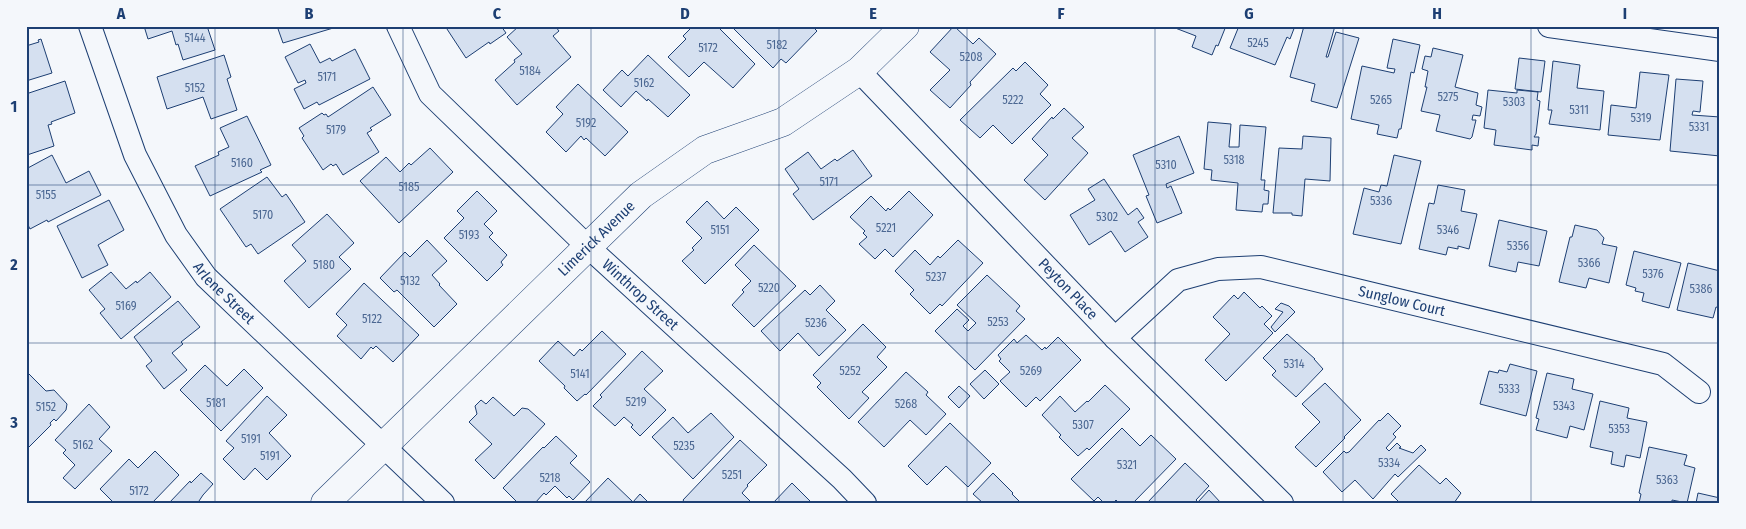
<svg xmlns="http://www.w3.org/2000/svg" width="1746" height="529" font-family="'Fira Sans Condensed',sans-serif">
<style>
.building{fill:#d5e0f0;stroke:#1d3f73}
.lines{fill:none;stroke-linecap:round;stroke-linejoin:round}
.street-casing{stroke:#1d3f73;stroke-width:24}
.secondary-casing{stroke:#1d3f73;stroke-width:29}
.street{stroke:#f4f7fb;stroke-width:22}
.secondary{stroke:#f4f7fb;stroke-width:28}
.grid{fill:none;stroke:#1d3f73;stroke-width:1;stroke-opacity:0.55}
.labels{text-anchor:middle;stroke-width:4;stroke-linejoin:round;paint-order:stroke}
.number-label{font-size:12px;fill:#4b6792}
.street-label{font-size:15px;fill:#1d3f73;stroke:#f4f7fb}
.neatline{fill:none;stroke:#1d3f73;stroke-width:2}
.grid-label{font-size:16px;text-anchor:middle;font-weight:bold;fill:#1d3f73}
</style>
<rect width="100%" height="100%" fill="#f4f7fb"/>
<g class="building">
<polygon points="144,26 207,26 215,50 183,60 178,44 176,45 172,31 148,39"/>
<polygon points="277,26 340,26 283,43"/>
<polygon points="445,26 501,26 506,33 490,44 489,42 466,58"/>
<polygon points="519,26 555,26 559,31 553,36 571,57 517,105 495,80 515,62 514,60 522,54 507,37"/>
<polygon points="693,26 717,26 755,64 733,88 704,62 689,77 668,57 686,39 683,36"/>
<polygon points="731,26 777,26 779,28 781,26 812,26 817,31 786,63 781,59 773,68"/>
<polygon points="954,26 973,44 979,38 996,54 970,82 971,85 950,108 930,90 950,70 930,52"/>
<polygon points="1170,26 1226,26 1218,46 1216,45 1212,55 1192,47 1196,36"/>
<polygon points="1239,26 1295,26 1290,39 1287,37 1275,65 1230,48"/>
<polygon points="1304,26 1335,26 1326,57 1328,57 1336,32 1359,38 1337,108 1311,101 1315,84 1290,77"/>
<polygon points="41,39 52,73 26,81 26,46 39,42 38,40"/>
<polygon points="1393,39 1420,45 1414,73 1411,72 1401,129 1399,129 1397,138 1377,134 1379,125 1351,119 1362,66 1394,73 1395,69 1387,68"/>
<polygon points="310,44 320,63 330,58 332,61 355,49 370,79 319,105 317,102 304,109 294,89 306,83 305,80 298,83 285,57"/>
<polygon points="1433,48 1463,55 1455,87 1478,93 1476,105 1482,107 1480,116 1473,115 1472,120 1476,120 1472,137 1470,139 1436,131 1440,115 1421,111 1427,87 1425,87 1428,71 1422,69 1425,56 1431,57"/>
<polygon points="224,55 231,77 227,79 237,110 211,119 203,97 167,109 157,77"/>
<polygon points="648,55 690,95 668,117 648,99 647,101 636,91 621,107 603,90 622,70 628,76"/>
<polygon points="1519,58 1545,61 1541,92 1515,89"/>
<polygon points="1553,61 1580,65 1577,88 1604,91 1600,130 1549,124 1552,110 1548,110"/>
<polygon points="1025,62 1048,85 1040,94 1051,105 1012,144 993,125 980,138 960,120 1013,68 1016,71"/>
<polygon points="1640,72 1669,75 1660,140 1608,135 1611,105 1636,108"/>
<polygon points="1676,79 1703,81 1700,112 1693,111 1692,115 1720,117 1720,156 1670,151"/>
<polygon points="65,81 75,113 51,122 52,124 48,125 54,146 27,155 26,94"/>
<polygon points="578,84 628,132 605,156 586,138 584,140 581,136 566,152 546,132 563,114 556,107"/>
<polygon points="373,87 391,115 370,128 372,130 367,133 379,152 343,175 336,164 333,166 331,164 323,170 302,138 304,136 299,128 322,113 324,115 326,114 328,117"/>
<polygon points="1488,90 1517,93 1517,90 1538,92 1537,100 1540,101 1536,134 1534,137 1539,137 1538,146 1532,145 1532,150 1494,145 1496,130 1484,128"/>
<polygon points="1064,108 1084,127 1072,138 1088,153 1045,200 1024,180 1048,155 1032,139 1052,117 1053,119"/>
<polygon points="247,116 271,165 260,170 262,172 210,196 195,166 219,155 218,152 229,147 220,128"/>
<polygon points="1208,122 1231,124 1229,147 1239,147 1240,125 1266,127 1261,180 1265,180 1264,190 1269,191 1268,204 1263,204 1262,212 1236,210 1238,183 1211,180 1212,170 1204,169"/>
<polygon points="1179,136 1194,173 1166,184 1167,188 1171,186 1182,213 1157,223 1146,196 1149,195 1133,155"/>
<polygon points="1303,136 1331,138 1330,181 1305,179 1302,216 1292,215 1292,213 1273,213 1279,148 1302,149"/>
<polygon points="430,148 453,172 399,223 360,181 386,157 400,172 409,163 411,165"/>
<polygon points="853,150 872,176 813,220 793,194 799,189 785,169 808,152 821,169 835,159 837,161"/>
<polygon points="52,155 66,183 89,171 101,195 48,222 47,220 30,229 26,221 26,169"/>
<polygon points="1394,155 1421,161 1401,244 1353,234 1364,188 1379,192 1381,185 1387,186"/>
<polygon points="267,177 282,197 286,194 305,222 258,254 251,244 246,247 220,209"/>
<polygon points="1104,179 1128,215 1137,208 1144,218 1138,222 1148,237 1125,252 1111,231 1089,245 1070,215 1095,200 1088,189"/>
<polygon points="1438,185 1465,190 1461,211 1477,214 1469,249 1458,246 1458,249 1448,247 1446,255 1419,249 1429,203 1434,204"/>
<polygon points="477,191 497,211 484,224 493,233 489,237 507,255 501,262 503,265 487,281 444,238 464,218 457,211"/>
<polygon points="909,191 933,215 893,257 885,249 875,259 859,244 867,237 863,233 865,231 850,217 871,196 886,211 888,208 890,210"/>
<polygon points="109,200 124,230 98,245 108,265 82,278 57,226"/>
<polygon points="707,201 724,219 736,207 759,230 705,284 682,261 694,250 692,248 702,238 686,222"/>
<polygon points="327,214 354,243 339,257 351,269 309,308 284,281 306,261 292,245"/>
<polygon points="1499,220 1547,231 1539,266 1518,262 1516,272 1489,266"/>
<polygon points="1575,225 1597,230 1604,238 1602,244 1617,247 1609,283 1589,278 1586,288 1559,282 1570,237 1572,237"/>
<polygon points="427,240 447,261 432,275 440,284 439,285 457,304 434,327 397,290 394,292 380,278 405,252 410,257"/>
<polygon points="958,240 983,263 942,306 940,304 930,314 910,294 914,290 895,271 915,250 930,265 938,256 940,258"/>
<polygon points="754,245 796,286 754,327 732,305 744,292 742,290 751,281 735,265"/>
<polygon points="1634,251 1681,263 1669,308 1642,301 1644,293 1635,291 1636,288 1626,285"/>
<polygon points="1688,263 1720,271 1720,308 1716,307 1713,318 1677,310"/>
<polygon points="111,272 126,289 136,281 137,283 150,272 171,297 121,339 100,313 105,309 89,290"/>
<polygon points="987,275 1020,306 1016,311 1025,319 975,370 935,331 957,309 969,320 963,326 968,331 976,323 957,305"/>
<polygon points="364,283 419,335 393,362 376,346 373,349 371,347 361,359 337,336 347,325 336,314"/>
<polygon points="820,285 835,301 826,310 846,330 819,356 798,333 780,351 761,331 805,290 810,295"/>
<polygon points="1244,292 1260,308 1262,306 1272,316 1264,324 1273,333 1226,381 1205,360 1230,334 1213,317 1234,295 1238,299"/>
<polygon points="178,301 200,327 181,342 183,344 172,353 187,370 164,389 146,366 152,361 134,337"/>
<polygon points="1281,303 1289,306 1295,312 1275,332 1271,327 1283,312 1275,309"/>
<polygon points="863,324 886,347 877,357 887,367 862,392 869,398 849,419 817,387 821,383 813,375"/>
<polygon points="602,331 626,354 586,395 585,394 577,401 564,388 565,386 539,361 558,341 574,356 580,349 582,351"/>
<polygon points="1287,334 1315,359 1314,359 1323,369 1296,397 1272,375 1276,371 1263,358"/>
<polygon points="1026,335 1042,350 1045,347 1046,349 1058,337 1081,360 1040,401 1036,397 1026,407 1000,381 1010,372 999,361 1001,359 998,355 1014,339 1017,343"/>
<polygon points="642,351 663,371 644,389 666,410 640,436 631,427 633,425 624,417 615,426 593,406 602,397 600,395"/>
<polygon points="1510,364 1537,371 1526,416 1480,404 1489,371 1498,373 1499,370 1507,372"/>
<polygon points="205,365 227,386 244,369 263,388 221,431 180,390"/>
<polygon points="985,370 999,384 984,399 970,384"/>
<polygon points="26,371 46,391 54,390 67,404 66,410 56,421 54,419 50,423 51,425 29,447 26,444"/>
<polygon points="906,372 928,392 926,395 946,414 926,435 910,420 884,447 858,422"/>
<polygon points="1547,373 1574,379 1572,389 1593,394 1584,430 1570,426 1567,438 1536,430 1539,419 1536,418"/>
<polygon points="1325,383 1361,420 1344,437 1345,438 1316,467 1295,447 1320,422 1302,404"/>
<polygon points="1105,385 1130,409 1089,450 1087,448 1078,456 1059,437 1061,435 1042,415 1060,396 1075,412 1087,401 1088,402"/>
<polygon points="959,386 970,396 959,408 948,397"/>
<polygon points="267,396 287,415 269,433 291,456 267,480 255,468 244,480 223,459 234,448 226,441"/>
<polygon points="493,397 514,416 522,408 528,409 545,424 494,479 475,460 492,444 469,422 477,414 475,406 481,400 486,404"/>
<polygon points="1600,401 1629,408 1627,418 1647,422 1640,458 1626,455 1624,467 1611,464 1613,452 1590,447"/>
<polygon points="89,404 110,427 99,439 112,451 75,489 63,478 75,465 63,453 66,450 55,440"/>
<polygon points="711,413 734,437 693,479 652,437 673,417 688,433"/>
<polygon points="1388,413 1401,426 1393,434 1396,437 1386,448 1389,451 1397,443 1401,447 1399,448 1413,453 1421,445 1426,450 1398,477 1395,474 1373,499 1355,480 1342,492 1323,472 1344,451 1346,453 1349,452 1379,420 1380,421"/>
<polygon points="950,423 991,463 968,487 946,466 927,485 908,466"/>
<polygon points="1122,428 1140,446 1151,435 1176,459 1133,503 1119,503 1116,500 1113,503 1104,503 1098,497 1094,501 1071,479"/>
<polygon points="556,436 577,456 570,463 590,482 573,500 569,496 567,498 555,486 546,495 544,493 535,503 518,503 503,488 543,447 544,448"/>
<polygon points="740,440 767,465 747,485 748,486 742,493 752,503 720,503 718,501 717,503 685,503 683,500"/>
<polygon points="1649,447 1687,455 1684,465 1695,468 1687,503 1672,500 1672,503 1639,503 1641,494 1639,493"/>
<polygon points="155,451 179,475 152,503 110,503 112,501 100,489 129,459 138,468"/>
<polygon points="1185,463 1209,486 1196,500 1198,502 1209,490 1221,503 1147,503"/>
<polygon points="1419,465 1440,484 1446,478 1461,493 1454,503 1400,503 1391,494"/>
<polygon points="201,473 213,484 203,495 199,501 201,503 169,503 190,481 191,483"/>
<polygon points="993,473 1013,493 1012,494 1021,503 983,503 973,494"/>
<polygon points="608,478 633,502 640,494 649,503 584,503"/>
<polygon points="792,483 812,503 773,503"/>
<polygon points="1698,493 1720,498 1720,503 1696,503"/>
</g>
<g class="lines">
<defs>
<g id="street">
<path id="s1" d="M 90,26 L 135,155 L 176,235 L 206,277 L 443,503"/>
<path id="s2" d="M 398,26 L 430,94 L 587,246 L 842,479 L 865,503"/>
<polyline points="1549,26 1720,50"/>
<path id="s3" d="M 859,71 L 1115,338 L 1282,503"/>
<path id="s4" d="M 1115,338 L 1178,280 L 1218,269 L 1261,267 L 1663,364 L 1699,392"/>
</g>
<g id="secondary">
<path id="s5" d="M 325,503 L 641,195 L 705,150 L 783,122 L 859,71 L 905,26"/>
</g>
</defs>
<use href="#street" class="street-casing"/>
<use href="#secondary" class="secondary-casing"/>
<use href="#street" class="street"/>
<use href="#secondary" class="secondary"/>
</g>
<path class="grid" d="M 215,26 L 215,503M 403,26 L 403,503M 591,26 L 591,503M 779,26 L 779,503M 967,26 L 967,503M 1155,26 L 1155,503M 1343,26 L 1343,503M 1531,26 L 1531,503M 26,185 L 1720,185M 26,343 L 1720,343"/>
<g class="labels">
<g class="number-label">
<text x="195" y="42">5144</text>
<text x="1258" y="47">5245</text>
<text x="777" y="49">5182</text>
<text x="708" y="52">5172</text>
<text x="971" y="61">5208</text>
<text x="530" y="75">5184</text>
<text x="327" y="81">5171</text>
<text x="644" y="87">5162</text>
<text x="195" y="92">5152</text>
<text x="1448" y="101">5275</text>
<text x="1013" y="104">5222</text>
<text x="1381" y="104">5265</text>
<text x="1514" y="106">5303</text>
<text x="1579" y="114">5311</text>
<text x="1641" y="122">5319</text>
<text x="586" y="127">5192</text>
<text x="1699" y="131">5331</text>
<text x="336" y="134">5179</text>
<text x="1234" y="164">5318</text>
<text x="242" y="167">5160</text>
<text x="1166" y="169">5310</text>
<text x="829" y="186">5171</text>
<text x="409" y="191">5185</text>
<text x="46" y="199">5155</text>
<text x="1381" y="205">5336</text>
<text x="263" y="219">5170</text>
<text x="1107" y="221">5302</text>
<text x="886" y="232">5221</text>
<text x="720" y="234">5151</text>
<text x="1448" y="234">5346</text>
<text x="469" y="239">5193</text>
<text x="1518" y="250">5356</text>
<text x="1589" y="267">5366</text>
<text x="324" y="269">5180</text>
<text x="1653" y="278">5376</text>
<text x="936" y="281">5237</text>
<text x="410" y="285">5132</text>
<text x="769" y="292">5220</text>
<text x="1701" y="293">5386</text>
<text x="126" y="310">5169</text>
<text x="372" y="323">5122</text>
<text x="998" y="326">5253</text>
<text x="816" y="327">5236</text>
<text x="1294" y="368">5314</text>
<text x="850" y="375">5252</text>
<text x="1031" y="375">5269</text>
<text x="580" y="378">5141</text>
<text x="1509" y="393">5333</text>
<text x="636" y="406">5219</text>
<text x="216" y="407">5181</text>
<text x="906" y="408">5268</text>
<text x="1564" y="410">5343</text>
<text x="46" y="411">5152</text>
<text x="1083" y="429">5307</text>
<text x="1619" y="433">5353</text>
<text x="251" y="443">5191</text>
<text x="83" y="449">5162</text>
<text x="684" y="450">5235</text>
<text x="270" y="460">5191</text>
<text x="1389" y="467">5334</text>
<text x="1127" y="469">5321</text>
<text x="732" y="479">5251</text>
<text x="550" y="482">5218</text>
<text x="1667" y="484">5363</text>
<text x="139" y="495">5172</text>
</g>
<g class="street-label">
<text dy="5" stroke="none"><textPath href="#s5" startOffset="379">Limerick Avenue</textPath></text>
<text dy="5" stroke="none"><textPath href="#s3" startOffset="302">Peyton Place</textPath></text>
<text dy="5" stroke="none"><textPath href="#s1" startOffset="302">Arlene Street</textPath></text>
<text dy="5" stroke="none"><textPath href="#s2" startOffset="366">Winthrop Street</textPath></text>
<text dy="5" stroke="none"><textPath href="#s4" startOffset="315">Sunglow Court</textPath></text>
</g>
</g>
<rect width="1746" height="529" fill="none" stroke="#f4f7fb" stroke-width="55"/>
<rect x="28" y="28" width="1690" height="474" class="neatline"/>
<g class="grid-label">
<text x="121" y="19">A</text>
<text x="309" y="19">B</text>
<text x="497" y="19">C</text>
<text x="685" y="19">D</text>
<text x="873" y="19">E</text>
<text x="1061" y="19">F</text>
<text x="1249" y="19">G</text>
<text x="1437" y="19">H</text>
<text x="1625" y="19">I</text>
<text x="14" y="112">1</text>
<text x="14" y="270">2</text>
<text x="14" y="428">3</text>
</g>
</svg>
